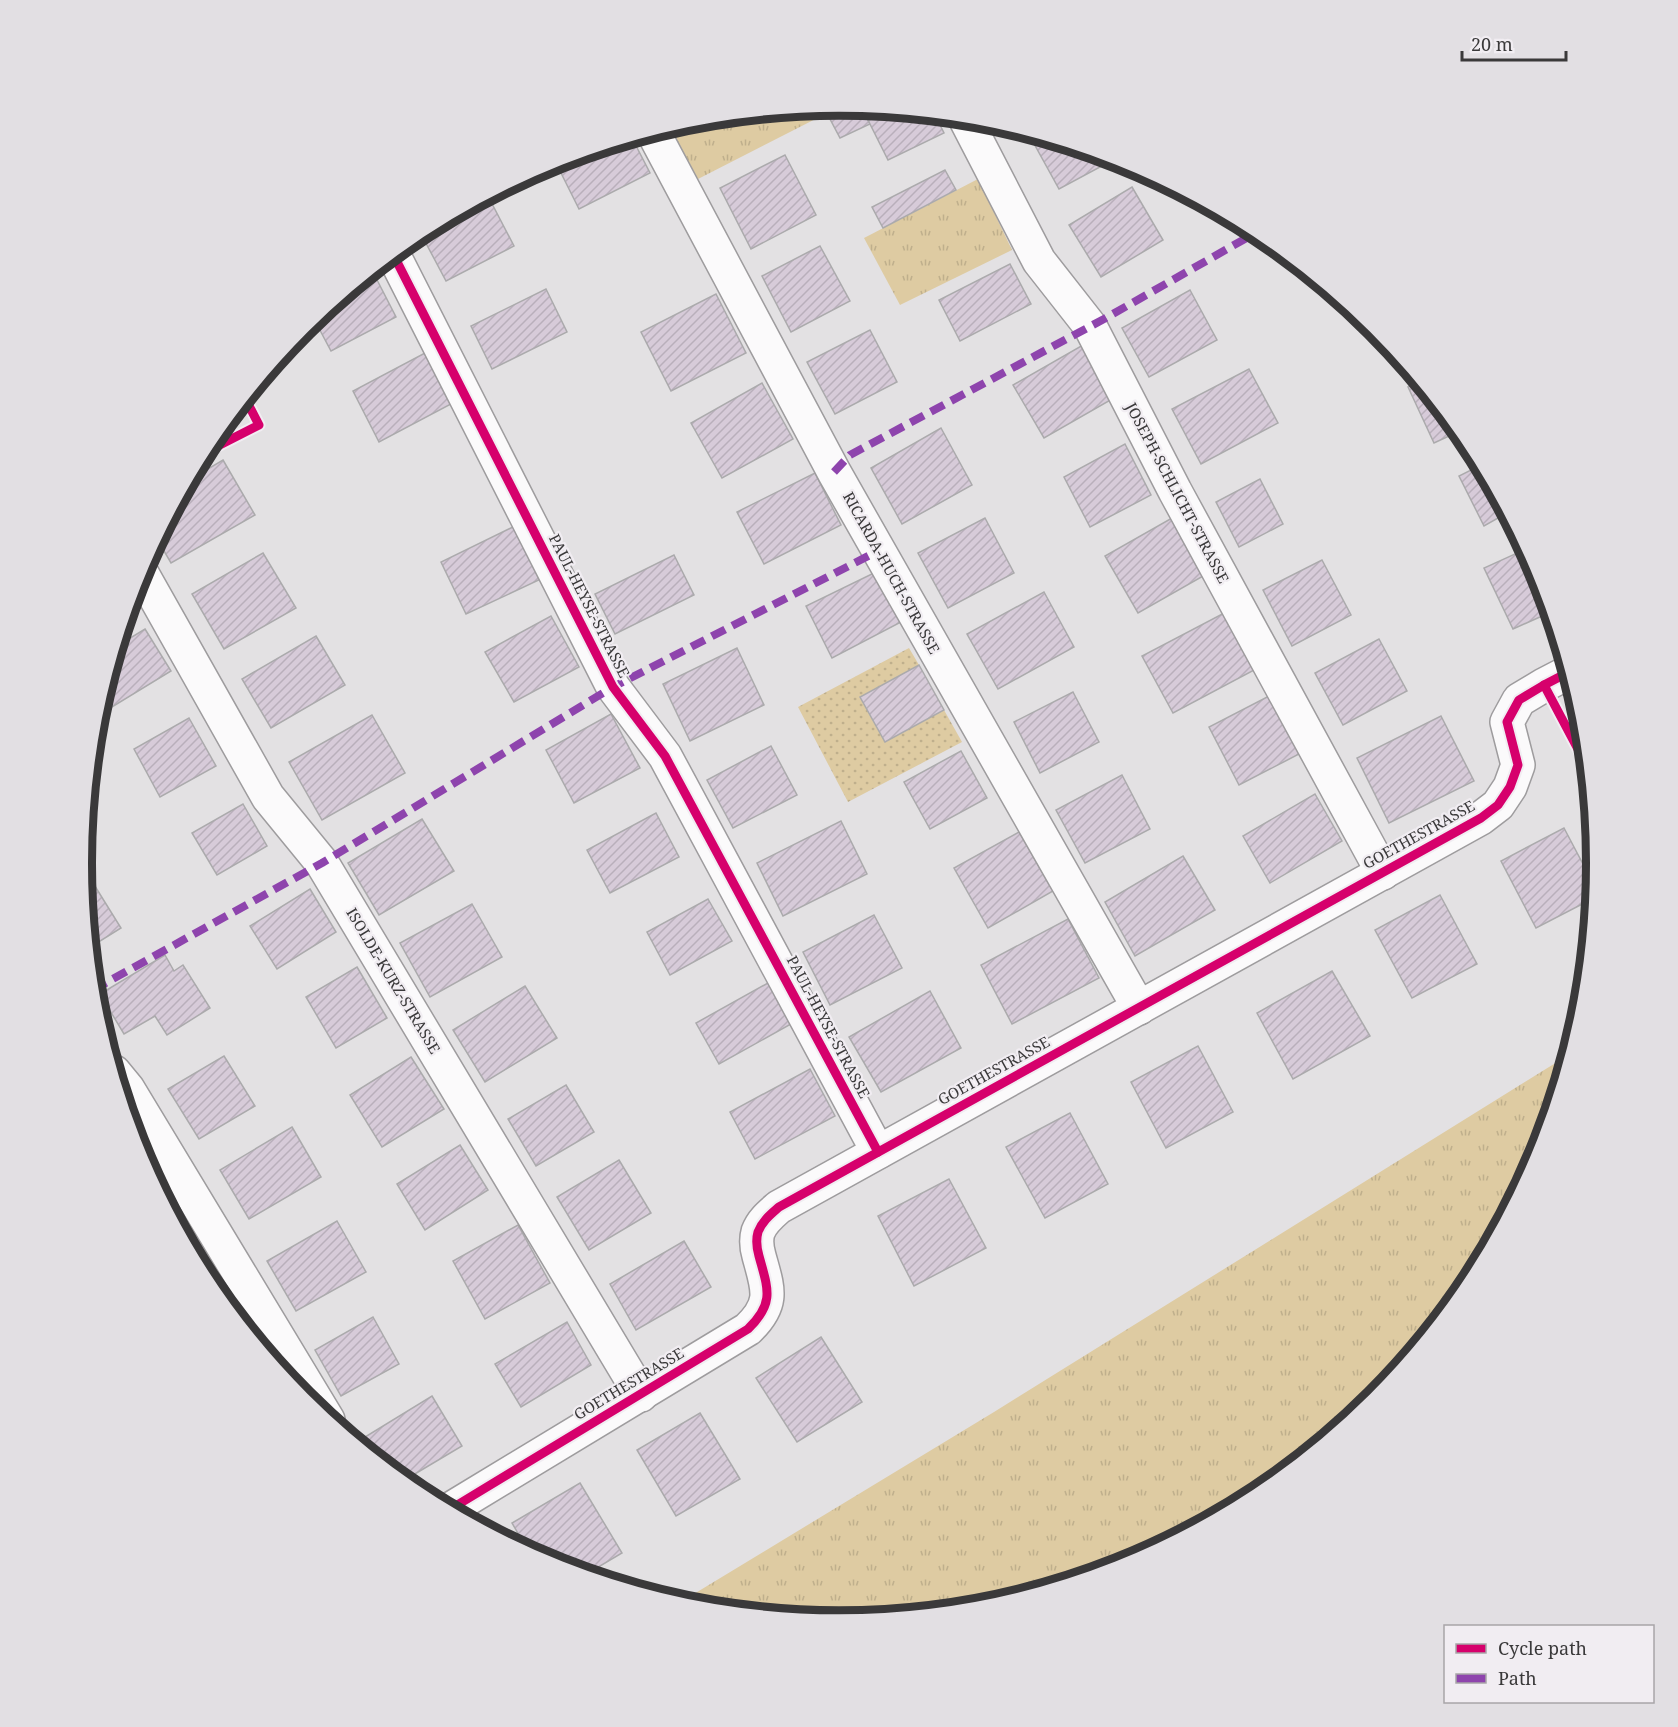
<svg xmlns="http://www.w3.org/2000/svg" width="1678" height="1727" font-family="'Noto Serif',serif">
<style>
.grass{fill:url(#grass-tufts)}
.garden{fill:url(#garden-dots)}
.building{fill:url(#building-hatch);stroke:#abaaac;stroke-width:1.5}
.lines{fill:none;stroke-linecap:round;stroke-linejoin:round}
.minor-casing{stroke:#9e9c9e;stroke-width:36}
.minor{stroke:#fbfafb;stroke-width:33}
.quiet{stroke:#8e44ad;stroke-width:8;stroke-dasharray:15 8;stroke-linecap:butt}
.cycleway-casing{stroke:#f1edf2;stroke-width:13}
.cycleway{stroke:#d6006c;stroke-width:9}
.labels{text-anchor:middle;stroke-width:4.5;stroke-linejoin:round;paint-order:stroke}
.street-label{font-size:15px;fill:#3a393a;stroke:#f1edf2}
.rim{fill:none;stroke:#3a393a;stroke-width:8}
</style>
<defs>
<pattern id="grass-tufts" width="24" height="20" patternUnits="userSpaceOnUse" patternTransform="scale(1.5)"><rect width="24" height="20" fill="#decba2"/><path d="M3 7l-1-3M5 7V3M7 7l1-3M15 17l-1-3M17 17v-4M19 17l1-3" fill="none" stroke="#bfaf8c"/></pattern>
<pattern id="garden-dots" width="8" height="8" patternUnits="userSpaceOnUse" patternTransform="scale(1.5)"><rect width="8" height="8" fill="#decba2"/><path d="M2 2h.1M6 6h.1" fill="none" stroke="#bfaf8c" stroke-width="1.8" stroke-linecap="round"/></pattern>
<pattern id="building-hatch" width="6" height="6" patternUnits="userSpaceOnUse" patternTransform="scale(1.5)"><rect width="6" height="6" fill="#d7cbd9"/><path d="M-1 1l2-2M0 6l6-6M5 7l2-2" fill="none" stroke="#b9afbb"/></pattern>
</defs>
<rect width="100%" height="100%" fill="#e3e1e3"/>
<g class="grass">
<polygon points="841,106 698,179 670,127 691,120"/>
<polygon points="978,179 1012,250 900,305 864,238"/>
<polygon points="1570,1054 1539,1154 1469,1285 1375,1400 1260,1494 1129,1564 987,1607 839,1621 691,1607 679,1603 994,1412"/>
</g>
<polygon class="garden" points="909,648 919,665 861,697 885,742 944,710 962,742 848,802 798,707"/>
<g class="building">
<polygon points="854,107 883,110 867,118 870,124 840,138 830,119"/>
<polygon points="883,110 935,115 944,133 888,160 867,118"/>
<polygon points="1039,136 1115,159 1059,189 1032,140"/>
<polygon points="632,138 650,173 579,209 555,161"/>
<polygon points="785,155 816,215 751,249 720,188"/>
<polygon points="945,170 956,190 883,228 872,207"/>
<polygon points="1132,187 1163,240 1101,277 1069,225"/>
<polygon points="488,196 514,246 446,281 420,232"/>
<polygon points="820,246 850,301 791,332 762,276"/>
<polygon points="1010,264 1031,304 960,341 939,300"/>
<polygon points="374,274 396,317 331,351 314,319 358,282"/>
<polygon points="546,289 567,332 492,369 471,326"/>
<polygon points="1190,290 1217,340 1149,377 1122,328"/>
<polygon points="716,294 746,353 671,391 641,332"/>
<polygon points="870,330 897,382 835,414 807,362"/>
<polygon points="1380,333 1394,351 1389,353"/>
<polygon points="1083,345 1114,398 1044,438 1013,385"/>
<polygon points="425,353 451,404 379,442 353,391"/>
<polygon points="1249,369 1278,423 1201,464 1172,409"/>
<polygon points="1420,382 1460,431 1434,443 1408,387"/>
<polygon points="762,383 793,439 722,478 691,423"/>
<polygon points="941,428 972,485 902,524 871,468"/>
<polygon points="1125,444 1151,495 1090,527 1064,477"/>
<polygon points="223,460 255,515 171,563 157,539 189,480"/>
<polygon points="1481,465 1507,513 1484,526 1459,476"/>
<polygon points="815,473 841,525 764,564 737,512"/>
<polygon points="1260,479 1283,524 1239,547 1216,502"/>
<polygon points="985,518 1014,573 948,608 918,553"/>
<polygon points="1172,518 1205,575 1138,613 1105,556"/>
<polygon points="515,526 541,579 466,614 441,562"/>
<polygon points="1526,549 1539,574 1551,612 1513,629 1484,568"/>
<polygon points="263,553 296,608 224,649 192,594"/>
<polygon points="674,555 694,595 615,634 595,594"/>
<polygon points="1322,560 1351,615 1292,646 1263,590"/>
<polygon points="878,571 903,621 832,658 806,606"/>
<polygon points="1044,592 1074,647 998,689 967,634"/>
<polygon points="1228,611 1258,668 1173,713 1142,656"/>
<polygon points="551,616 579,667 514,702 485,652"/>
<polygon points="145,629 171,671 112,707 103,693 117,646"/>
<polygon points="316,636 345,685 271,728 242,679"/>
<polygon points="1379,639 1407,691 1343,725 1315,673"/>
<polygon points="737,648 764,705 690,741 663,684"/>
<polygon points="919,665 944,710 885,742 860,697"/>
<polygon points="1073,692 1099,742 1040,773 1014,722"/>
<polygon points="1271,695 1301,753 1239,785 1209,727"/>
<polygon points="611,714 640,768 574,803 546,750"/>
<polygon points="372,715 405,773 322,820 289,762"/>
<polygon points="1441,716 1474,781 1389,823 1357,758"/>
<polygon points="189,718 216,766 160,797 134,749"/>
<polygon points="771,746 797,795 733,828 707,780"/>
<polygon points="961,751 987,798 930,829 904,782"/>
<polygon points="1122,775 1150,829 1085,863 1056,810"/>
<polygon points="1315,794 1342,841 1270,883 1243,836"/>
<polygon points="243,804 267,846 217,875 192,833"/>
<polygon points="656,813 679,857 610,893 587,850"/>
<polygon points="422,819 454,871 379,915 348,863"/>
<polygon points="841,821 867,874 783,916 757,863"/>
<polygon points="1564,828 1595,887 1594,898 1536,928 1501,861"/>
<polygon points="1019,832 1053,891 988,928 954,868"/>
<polygon points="1183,856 1215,910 1135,956 1105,902"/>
<polygon points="93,883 121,928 89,948 83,889"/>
<polygon points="310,889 336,932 277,969 250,926"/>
<polygon points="1440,895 1477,964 1412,998 1375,930"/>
<polygon points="708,899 732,941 670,975 647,932"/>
<polygon points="472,904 502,957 430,997 400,943"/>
<polygon points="874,915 902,968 830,1005 803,952"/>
<polygon points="1068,919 1099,978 1012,1024 981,965"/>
<polygon points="165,955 174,971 183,965 210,1008 167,1035 155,1016 124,1034 100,994"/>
<polygon points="357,967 387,1018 336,1048 306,997"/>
<polygon points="1332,971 1370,1036 1293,1079 1257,1013"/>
<polygon points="768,983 791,1024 719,1064 696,1023"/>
<polygon points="525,986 557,1038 485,1082 453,1030"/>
<polygon points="930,991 961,1048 881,1092 849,1037"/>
<polygon points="1198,1046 1233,1112 1166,1148 1131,1082"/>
<polygon points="224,1056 255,1106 199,1139 168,1089"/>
<polygon points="411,1057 444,1109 382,1147 350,1095"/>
<polygon points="810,1069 835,1116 755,1159 730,1112"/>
<polygon points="566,1085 594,1132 536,1166 508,1119"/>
<polygon points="1070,1113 1108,1184 1045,1218 1006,1147"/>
<polygon points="292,1127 321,1177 249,1219 220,1170"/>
<polygon points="131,1128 152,1163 146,1167 139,1153"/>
<polygon points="460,1145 488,1190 425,1230 397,1184"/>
<polygon points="619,1160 651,1213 589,1250 557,1197"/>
<polygon points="949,1179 986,1248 914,1286 878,1216"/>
<polygon points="337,1221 366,1272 296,1311 267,1261"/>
<polygon points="518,1225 550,1283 485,1319 453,1261"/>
<polygon points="684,1241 711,1287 636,1330 610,1284"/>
<polygon points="229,1283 262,1341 257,1344 214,1291"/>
<polygon points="373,1317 399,1364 341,1396 315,1350"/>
<polygon points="567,1322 591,1365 521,1407 495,1364"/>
<polygon points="821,1337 862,1402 797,1442 756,1378"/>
<polygon points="432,1396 462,1446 403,1481 382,1465 365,1437"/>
<polygon points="700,1413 740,1479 676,1516 637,1450"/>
<polygon points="580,1483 622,1553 585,1575 549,1564 530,1554 512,1523"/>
</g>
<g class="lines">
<defs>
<g id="minor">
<polyline points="965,118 1039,261 1090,326 1175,491 1383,873"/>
<polyline points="653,132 834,472 1139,1008"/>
<polyline points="393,254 613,687 665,756 878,1152"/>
<polyline points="140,570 268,797 322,863 641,1395"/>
<polyline points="114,1072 128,1089 328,1420"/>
<path d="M 449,1510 L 748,1329 C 775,1303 768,1289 759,1256 C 757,1249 756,1239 758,1232 C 762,1221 771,1214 779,1207 L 1481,818 L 1498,805 L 1510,787 L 1518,765 L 1507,722 L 1519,700 L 1544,685 L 1569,672"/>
</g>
</defs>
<use href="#minor" class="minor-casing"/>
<use href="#minor" class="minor"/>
<g class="quiet">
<polyline points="834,472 850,455 1104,319 1257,232"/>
<polyline points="93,990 322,863 613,687 878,551"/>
<polyline points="120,1093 128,1089"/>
</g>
<defs>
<g id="cycleway">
<polyline points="393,254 613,687 665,756 878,1152"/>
<polyline points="202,454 259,425 245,398"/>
<polyline points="1544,685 1587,766"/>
<path d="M 449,1510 L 748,1329 C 775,1303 768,1289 759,1256 C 757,1249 756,1239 758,1232 C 762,1221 771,1214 779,1207 L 1481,818 L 1498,805 L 1510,787 L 1518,765 L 1507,722 L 1519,700 L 1544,685 L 1569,672"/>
</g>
</defs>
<use href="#cycleway" class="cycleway-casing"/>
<use href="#cycleway" class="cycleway"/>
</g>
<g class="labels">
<g class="street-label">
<text transform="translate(1177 493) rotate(62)" y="5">JOSEPH-SCHLICHT-STRASSE</text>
<text transform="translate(891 573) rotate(61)" y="5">RICARDA-HUCH-STRASSE</text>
<text transform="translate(589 606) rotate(63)" y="5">PAUL-HEYSE-STRASSE</text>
<text transform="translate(1419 835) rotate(-29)" y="5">GOETHESTRASSE</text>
<text transform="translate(393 981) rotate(59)" y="5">ISOLDE-KURZ-STRASSE</text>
<text transform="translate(828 1027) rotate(62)" y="5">PAUL-HEYSE-STRASSE</text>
<text transform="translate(994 1071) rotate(-29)" y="5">GOETHESTRASSE</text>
<text transform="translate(629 1384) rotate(-31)" y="5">GOETHESTRASSE</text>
</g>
</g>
<path d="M0 0H1678V1727H0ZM92 863a747 747 0 1 1 1494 0a747 747 0 1 1-1494 0Z" fill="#e2dfe3" fill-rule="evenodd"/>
<path class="rim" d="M92 863a747 747 0 1 1 1494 0a747 747 0 1 1-1494 0Z"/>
<rect x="1444" y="1625" width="210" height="78" fill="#f1edf2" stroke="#a8a5a8" stroke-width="1.5"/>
<rect x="1456" y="1644" width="30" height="9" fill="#d6006c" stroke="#a8a5a8" stroke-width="1.5"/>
<text x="1498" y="1655" font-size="18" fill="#3a393a">Cycle path</text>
<rect x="1456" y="1674" width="30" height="9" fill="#8e44ad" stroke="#a8a5a8" stroke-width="1.5"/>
<text x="1498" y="1685" font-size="18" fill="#3a393a">Path</text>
<path d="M1462 51v9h104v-9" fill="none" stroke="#3a393a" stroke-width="3"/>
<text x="1471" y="51" font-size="18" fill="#3a393a" stroke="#f1edf2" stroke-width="4.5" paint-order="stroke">20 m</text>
</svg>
